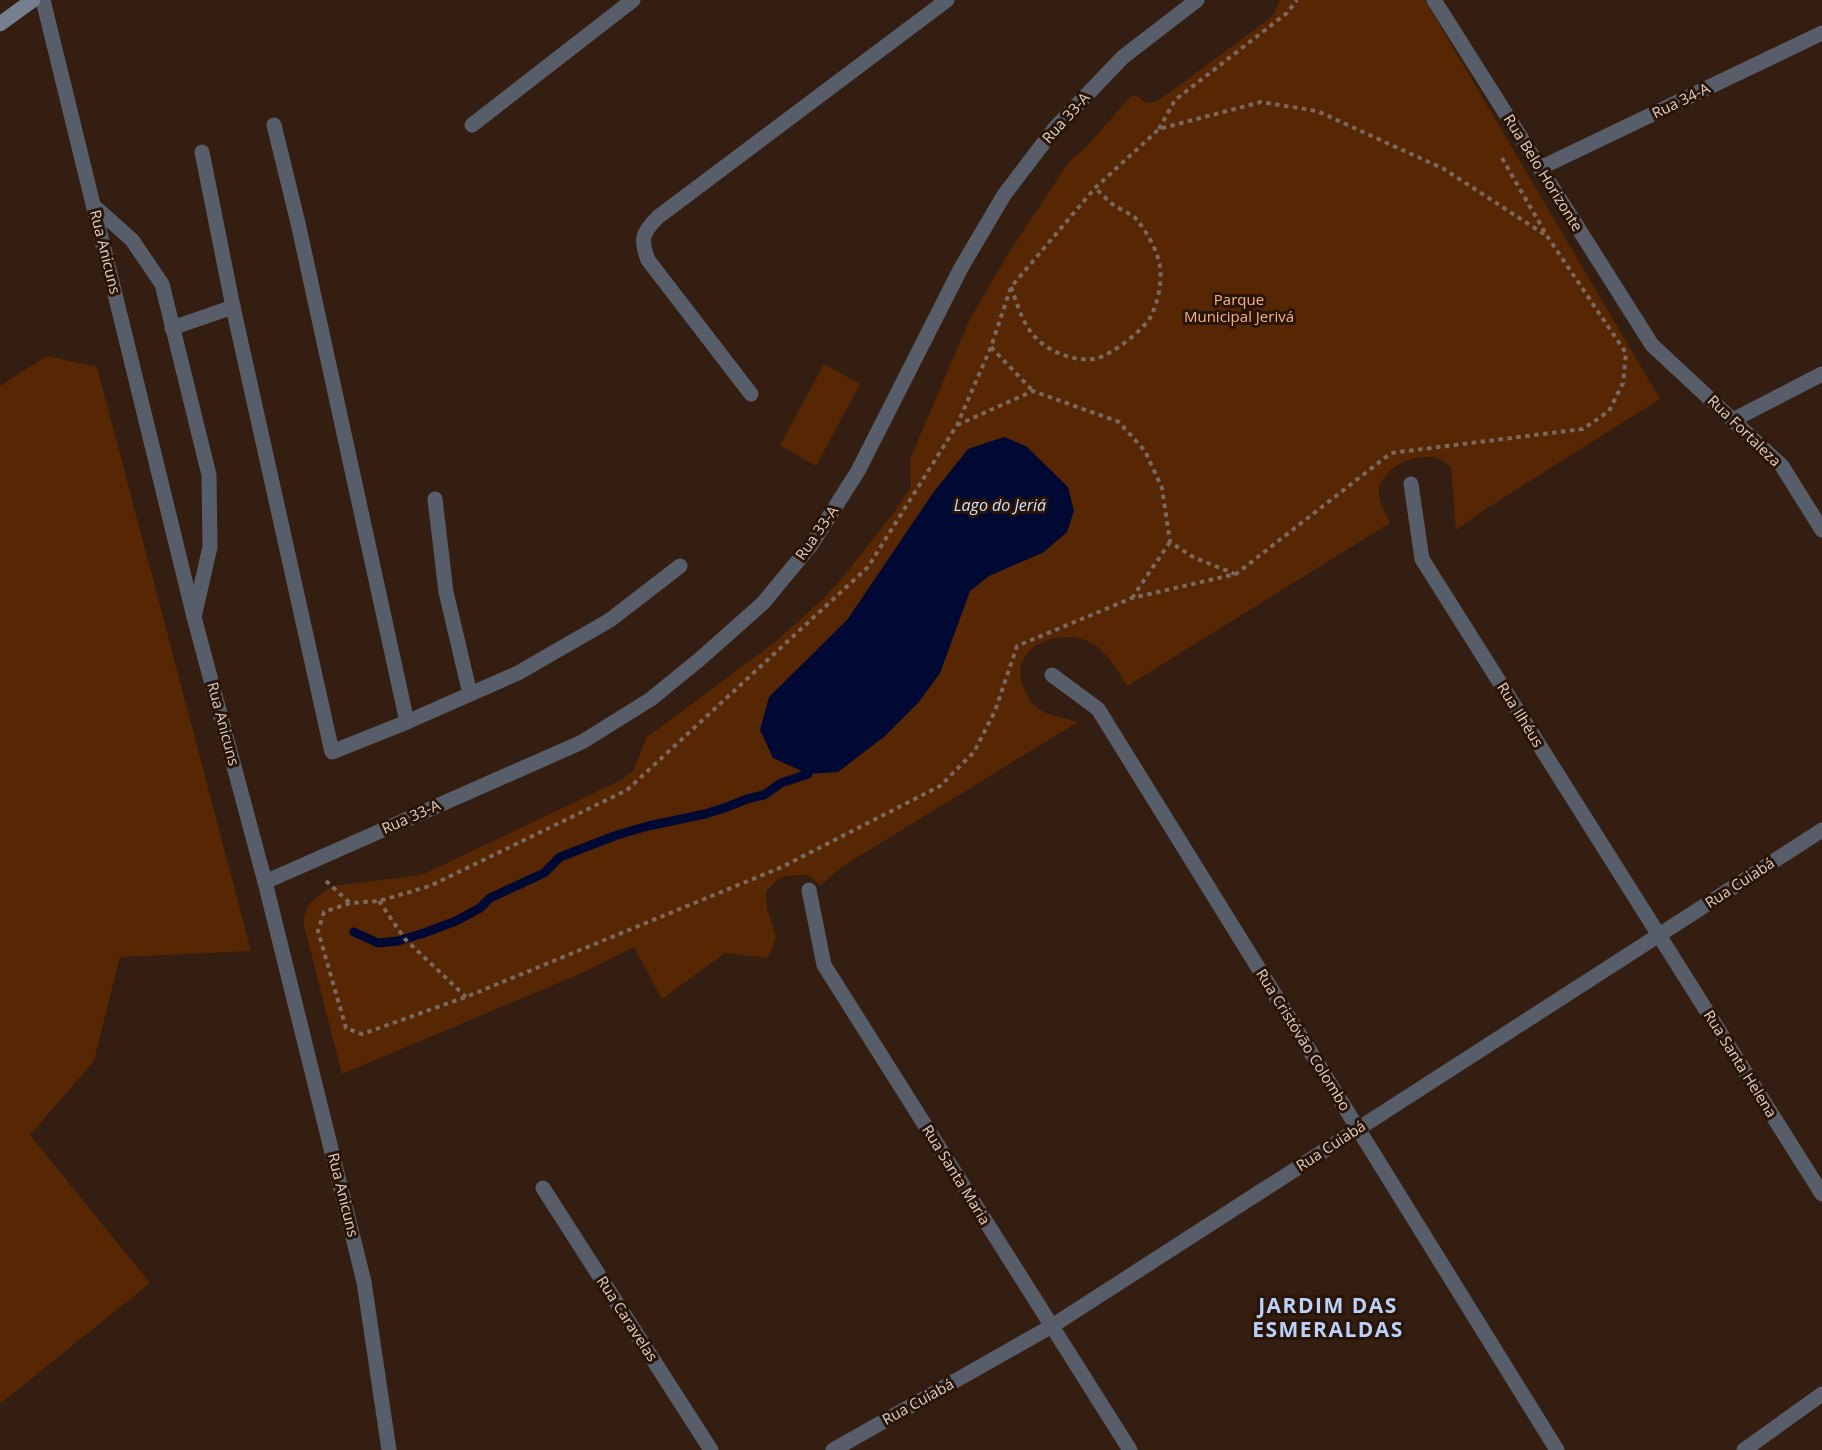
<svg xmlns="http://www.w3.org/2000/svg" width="1822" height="1450" font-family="'Open Sans',sans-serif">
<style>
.green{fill:#572603}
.water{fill:#000934}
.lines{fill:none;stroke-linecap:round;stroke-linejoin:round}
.stream{stroke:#000934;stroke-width:9}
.path{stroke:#7b685e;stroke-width:4;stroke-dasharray:4.5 4.5;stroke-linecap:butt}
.service{stroke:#585e69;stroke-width:15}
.minor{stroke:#585e69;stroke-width:15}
.secondary{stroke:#757f8f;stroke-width:15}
.labels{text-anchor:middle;stroke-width:6;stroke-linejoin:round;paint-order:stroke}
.street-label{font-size:15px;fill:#decfc7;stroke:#291408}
.park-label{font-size:15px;fill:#f6b18c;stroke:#291408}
.water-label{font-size:16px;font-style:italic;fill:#cce0ff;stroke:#291408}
.district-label{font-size:21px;font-weight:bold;letter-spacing:1.5px;fill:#bad2f9;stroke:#291408}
</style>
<rect width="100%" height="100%" fill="#341e12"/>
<g class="green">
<path d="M 1280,0 L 1425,0 L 1660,399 L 1484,510 L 1456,530 L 1451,467 C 1447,465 1443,461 1439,459 C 1419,450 1379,468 1379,492 C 1378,502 1386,514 1390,523 L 1127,686 C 1118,671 1110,657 1096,646 C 1067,624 1007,644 1023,686 C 1026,693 1029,701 1035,706 C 1046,716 1065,718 1078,722 L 843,866 L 821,885 L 807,875 L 784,876 L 776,881 L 766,892 L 767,909 L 776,937 L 768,958 L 725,953 L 662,999 L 634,947 L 582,973 L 342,1074 L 303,922 L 308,906 L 314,899 L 332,886 L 415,876 L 426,873 L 621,780 L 633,771 L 647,737 L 774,643 L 822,600 L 844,576 L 895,511 L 911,487 L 910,459 L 969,321 L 1006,257 L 1068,163 L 1088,145 L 1130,97 L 1135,95 L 1147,103 L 1158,101 L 1269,19 L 1274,14 Z"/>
<polygon points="47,356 97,367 251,951 120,957 94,1061 30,1135 150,1283 0,1404 0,386"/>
<polygon points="824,364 860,384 816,466 780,445"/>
</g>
<polygon class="water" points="1004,437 1026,446 1068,487 1074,511 1067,532 1044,552 989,576 970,591 940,673 919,702 885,736 838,772 808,774 773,758 760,730 769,697 847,620 933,493 968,449"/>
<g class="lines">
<polyline class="stream" points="354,932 378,943 398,941 424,933 456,921 480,908 490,898 544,873 560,857 617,835 648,826 705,814 727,807 747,799 764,795 781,783 808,774"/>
<g class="path">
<polyline points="1159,129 1175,100 1287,13 1297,0"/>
<polyline points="1502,158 1547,236 1626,353 1623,383 1609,411 1583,429 1391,453 1236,574 1132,598 1017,646 995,711 974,752 940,786 782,867 466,997 362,1034 346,1028 318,931 324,912 350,903 379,901 430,886 627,790 868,567 957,425 991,347 1011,287 1095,188 1159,129 1261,102 1317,111 1444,169 1547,236"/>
<path d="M 1011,287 C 1018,306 1023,326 1038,340 C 1052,353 1074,361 1093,359 C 1110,357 1144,330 1151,316 C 1158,302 1162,282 1160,267 C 1158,251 1147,233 1138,221 C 1133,214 1123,211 1115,206 C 1108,201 1102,194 1095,188"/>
<polyline points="991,347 1033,391"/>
<polyline points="957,425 1033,391 1119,422 1145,451 1162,488 1170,542 1193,557 1235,574"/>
<polyline points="1132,598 1170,542"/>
<polyline points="326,881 350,903"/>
<polyline points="379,901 405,939 466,997"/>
</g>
<g class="service">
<polyline points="274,125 298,223 407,722"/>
<polyline points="472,125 633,0"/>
<polyline points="202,152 233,307"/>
<polyline points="94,206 132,240 162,284 209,475 210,547 194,617"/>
<polyline points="172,328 233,307 332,752 407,722 518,673 610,620 680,566"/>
<path d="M 751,394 L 648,260 C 640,239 642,233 658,217 L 947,0"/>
<polyline points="435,499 446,592 470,694"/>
</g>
<g class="minor">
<polyline points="43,0 194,617 265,882 364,1282 389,1450"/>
<polyline points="1434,0 1652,345 1782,466 1822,530"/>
<polyline points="1540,168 1822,33"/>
<polyline points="1733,420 1822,374"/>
<polyline points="1411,484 1422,559 1822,1194"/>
<polyline points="1052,675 1098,709 1557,1450"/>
<polyline points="265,882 582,742 651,699 700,659 763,603 811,545 858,471 961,268 1004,195 1055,128 1123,57 1197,0"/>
<polyline points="809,890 824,965 1130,1450"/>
<polyline points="543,1188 711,1450"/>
<polyline points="833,1450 1052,1326 1822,830"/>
<polyline points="1744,1450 1822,1394"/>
</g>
<polyline class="secondary" points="0,24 33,0"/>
</g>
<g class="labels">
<g class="street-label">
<text transform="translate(1681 101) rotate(-26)" y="5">Rua 34-A</text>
<text transform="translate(1066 118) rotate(-48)" y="5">Rua 33-A</text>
<text transform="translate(1543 173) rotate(58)" y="5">Rua Belo Horizonte</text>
<text transform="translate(105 252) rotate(76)" y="5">Rua Anicuns</text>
<text transform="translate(1744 431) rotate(44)" y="5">Rua Fortaleza</text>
<text transform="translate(817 533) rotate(-55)" y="5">Rua 33-A</text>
<text transform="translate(1520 715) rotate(58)" y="5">Rua Ilhéus</text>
<text transform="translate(223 724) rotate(75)" y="5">Rua Anicuns</text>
<text transform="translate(411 817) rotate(-24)" y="5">Rua 33-A</text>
<text transform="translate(1740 883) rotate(-33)" y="5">Rua Cuiabá</text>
<text transform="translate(1303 1040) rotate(58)" y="5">Rua Cristóvão Colombo</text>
<text transform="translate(1740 1064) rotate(58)" y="5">Rua Santa Helena</text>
<text transform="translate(1331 1146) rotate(-33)" y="5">Rua Cuiabá</text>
<text transform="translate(956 1175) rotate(58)" y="5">Rua Santa Maria</text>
<text transform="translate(343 1195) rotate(76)" y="5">Rua Anicuns</text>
<text transform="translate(627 1319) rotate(57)" y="5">Rua Caravelas</text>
<text transform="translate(918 1402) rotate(-29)" y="5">Rua Cuiabá</text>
</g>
<g class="park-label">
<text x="1239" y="305">Parque<tspan x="1239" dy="17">Municipal Jerivá</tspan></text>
</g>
<g class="water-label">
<text x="1000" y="511">Lago do Jeriá</text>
</g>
<g class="district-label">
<text x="1328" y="1313">JARDIM DAS<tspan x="1328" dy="24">ESMERALDAS</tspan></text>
</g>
</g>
</svg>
